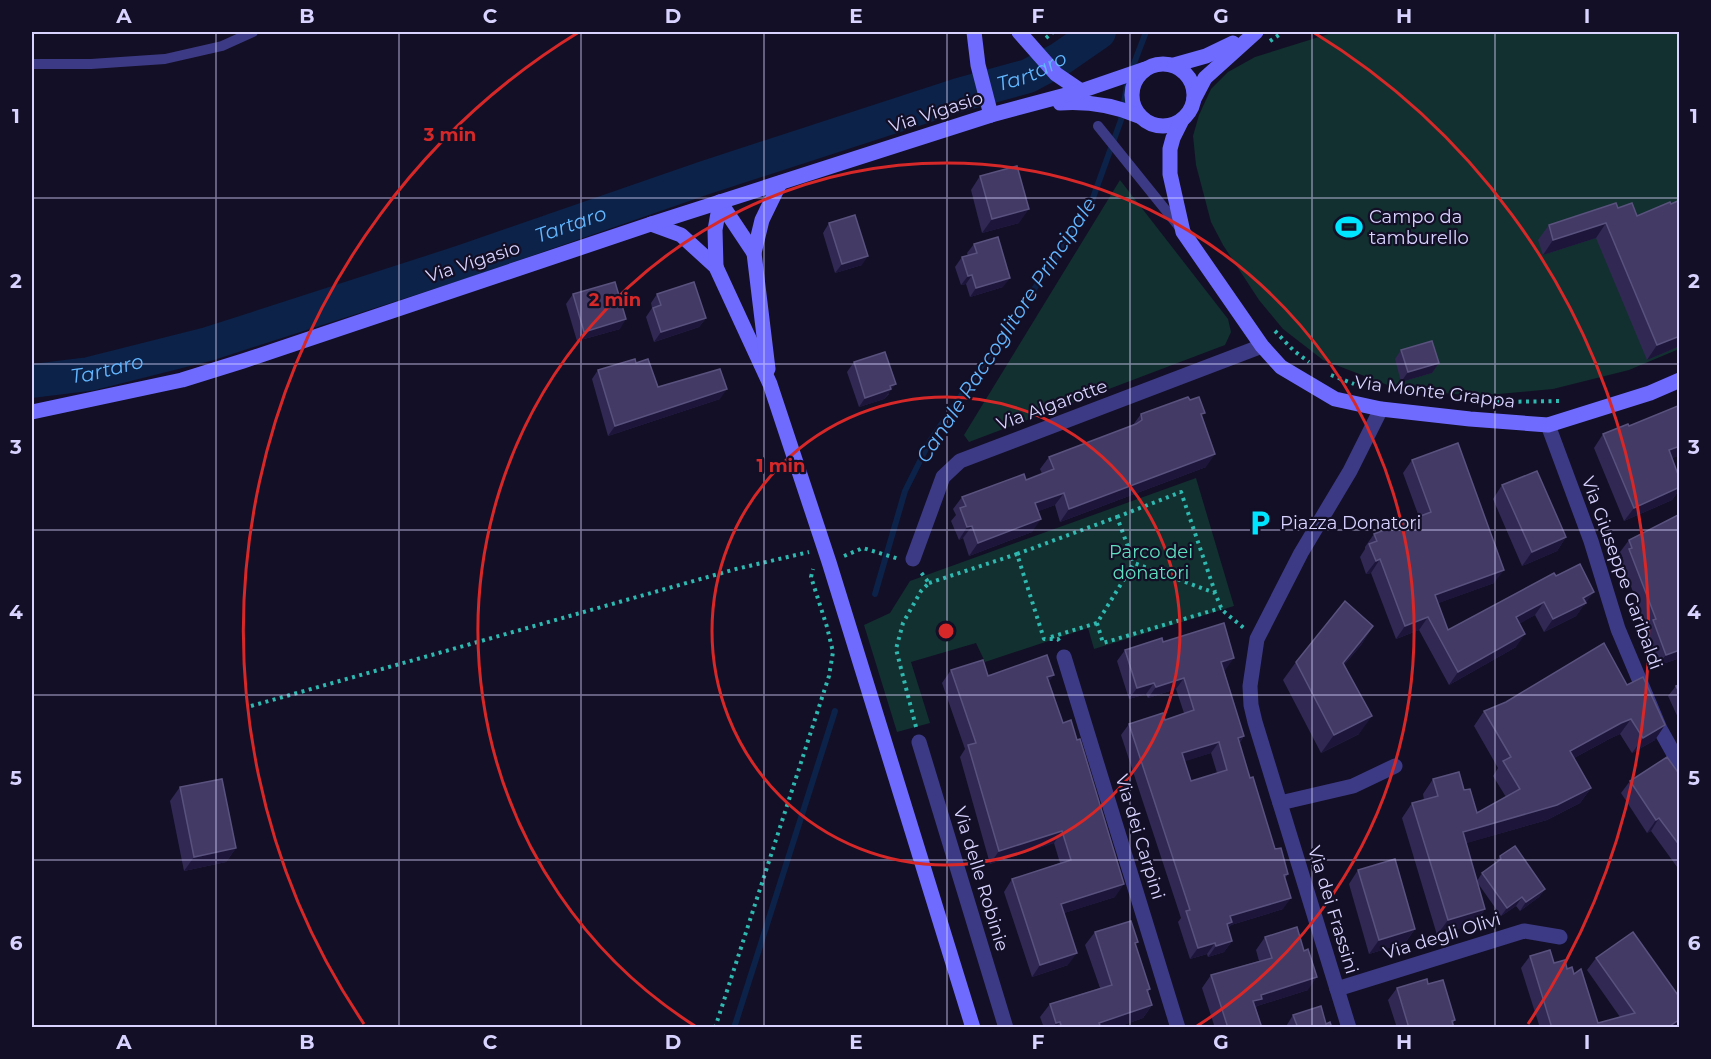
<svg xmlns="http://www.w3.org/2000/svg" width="1711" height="1059" font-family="Montserrat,sans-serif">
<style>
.green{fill:#12302f}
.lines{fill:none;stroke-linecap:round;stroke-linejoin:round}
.stream{stroke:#0c2248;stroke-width:6}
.river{stroke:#0c2248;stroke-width:34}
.path{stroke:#2fb8b0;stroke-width:4;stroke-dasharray:3 4.5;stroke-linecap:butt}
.lane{stroke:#3d3a85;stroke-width:10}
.street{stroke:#3d3a85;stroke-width:15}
.secondary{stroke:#6f6bff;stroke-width:15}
.wall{fill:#312854;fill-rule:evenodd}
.shaded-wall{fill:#1d163a}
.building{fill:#433a66;stroke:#5a527e;stroke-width:1.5;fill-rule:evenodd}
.grid{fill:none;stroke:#d9d4ff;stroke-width:1.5;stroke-opacity:0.55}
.ring{fill:none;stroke:#d62828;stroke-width:3}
.labels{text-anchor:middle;stroke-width:4.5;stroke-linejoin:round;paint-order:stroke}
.street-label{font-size:18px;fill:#d9d4ff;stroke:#130f26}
.poi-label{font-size:18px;fill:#d9d4ff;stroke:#130f26;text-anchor:start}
.park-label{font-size:18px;fill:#5fe0c0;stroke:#130f26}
.water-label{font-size:20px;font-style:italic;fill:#62b6ff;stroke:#130f26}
.centre{fill:#d62828;stroke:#130f26;stroke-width:3}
.ring-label{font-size:18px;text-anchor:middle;font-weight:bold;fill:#d62828;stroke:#130f26;stroke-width:4.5;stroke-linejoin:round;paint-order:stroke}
.neatline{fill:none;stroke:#d9d4ff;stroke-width:2}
.grid-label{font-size:20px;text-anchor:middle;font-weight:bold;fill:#d9d4ff}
</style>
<rect width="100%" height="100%" fill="#130f26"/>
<g class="green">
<polygon points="1335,32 1679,32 1679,349 1629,370 1553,389 1477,396 1398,389 1323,360 1283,329 1259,300 1223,245 1211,222 1196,165 1193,136 1199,115 1211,89 1228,72 1255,57"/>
<polygon points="1120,180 1228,319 1231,332 1225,345 969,442 964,435"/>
<polygon points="1196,478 1234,606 1094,649 1088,628 985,662 976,643 911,662 930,723 897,732 864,625 890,613 910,581"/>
</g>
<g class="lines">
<g class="stream">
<polyline points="875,594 905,491 930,441 1089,209 1121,120 1128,79 1146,32"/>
<polyline points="734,1028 835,711"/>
</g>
<path class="river" id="s1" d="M 32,381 L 89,374 L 208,344 L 462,262 L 704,178 L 959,95 L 1028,76 L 1060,59 L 1099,32"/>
<g class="path">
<polyline points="1046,38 1053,32"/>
<polyline points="1270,41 1283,32"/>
<polyline points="1275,331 1294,351 1309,362"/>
<polyline points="1331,375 1354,384"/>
<polyline points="1496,402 1563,401"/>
<polyline points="1117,517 1181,492 1215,592"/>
<polyline points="1017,554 1117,517 1134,563 1215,593 1222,610 1245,629"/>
<polyline points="844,556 863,548 899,559"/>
<polyline points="929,583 1017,554 1044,639 1058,639 1060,642"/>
<polyline points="1097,623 1103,643 1221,608"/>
<polyline points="1051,637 1097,623 1134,563"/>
<polyline points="251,706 736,569 809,552"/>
<polyline points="916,727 896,649 903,623 921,591 929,583 920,571"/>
<polyline points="715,1028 829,676 833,652 827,627 811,577 813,569"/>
</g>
<g class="lane">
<polyline points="32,64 91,64 165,59 222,46 253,32"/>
<polyline points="1098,126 1181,229"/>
</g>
<g class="street">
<polyline points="1548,425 1591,541 1618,629 1660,729 1680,765"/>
<polyline points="913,559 943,477 960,461 1262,346"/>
<polyline points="1064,657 1178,1028"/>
<polyline points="919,742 1006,1028"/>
<polyline points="1280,803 1353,786 1395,766"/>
<polyline points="1337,989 1524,931 1560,937"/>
<polyline points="1349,1028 1255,722 1251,705 1250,686 1257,639 1301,553 1350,471 1381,409"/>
</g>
<g class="secondary">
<polyline points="974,32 978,65 991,115"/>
<polyline points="1019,32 1056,74 1081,91"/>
<circle cx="1163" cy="95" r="31"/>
<polyline points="1174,65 1206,56 1233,43"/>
<polyline points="1194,99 1205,78 1256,32"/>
<path d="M 1060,103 C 1089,101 1113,105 1139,116"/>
<polyline points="1182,120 1173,138 1170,149 1170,174 1183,232 1262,346 1281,367 1335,399 1381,409 1470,419 1548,425 1650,393 1680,380"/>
<polyline points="720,202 754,253"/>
<polyline points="651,224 681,235 716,267 770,384 829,562 973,1028"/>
<polyline points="716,267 715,230 720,202"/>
<polyline points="768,369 754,253 762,220 780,183"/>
<polyline points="32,412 182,380 243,361 651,224 991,115 1081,91 1145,69"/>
</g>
</g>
<g class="wall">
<polygon points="980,176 1019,223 982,233 971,190"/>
<polygon points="1680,200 1680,346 1647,360 1596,238 1543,255 1538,240 1549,225 1618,208 1637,216 1671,204"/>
<polygon points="829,223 862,265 835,273 823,233"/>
<polygon points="974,244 1003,287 970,297 966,284 961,285 955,267 962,257 968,256 967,253"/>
<polygon points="573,294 620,329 577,341 566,304"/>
<polygon points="657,294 706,318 699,327 654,342 646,317 652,308 651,303"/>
<polygon points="1401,350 1439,363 1432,373 1401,382 1395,359"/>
<polygon points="854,362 889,394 884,399 859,407 847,372"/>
<polygon points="636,363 658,387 720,399 608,436 592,379 598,370"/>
<polygon points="1190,400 1202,418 1206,467 1060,522 1055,505 1038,511 1032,532 969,556 963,538 959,540 951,521 956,515 953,509 962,497 1026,480 1042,474 1040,469 1049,457 1133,425 1141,414"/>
<polygon points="1680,405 1680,455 1672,458 1680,480 1680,489 1672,500 1624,521 1594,448 1603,434 1629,426"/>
<polygon points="1412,460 1494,583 1438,603 1448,630 1556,576 1585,605 1583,606 1576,616 1544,632 1535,615 1520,623 1516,647 1449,685 1419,630 1396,639 1371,573 1366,574 1360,557 1365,549 1365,547 1374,534 1419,517 1403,473"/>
<polygon points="1502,485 1566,537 1557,551 1522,566 1493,499"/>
<polygon points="1680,514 1680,658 1657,666 1645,632 1647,629 1621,560 1623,558 1620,552 1629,540"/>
<polygon points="1373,626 1361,645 1344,665 1359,734 1321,753 1283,680 1296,662"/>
<path d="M 1163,642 L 1226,669 L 1224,670 L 1244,736 L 1239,744 L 1250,778 L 1275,849 L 1288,874 L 1285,878 L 1283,909 L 1231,925 L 1228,928 L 1232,941 L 1224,952 L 1208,957 L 1207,954 L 1190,959 L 1178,922 L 1181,918 L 1121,735 L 1129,724 L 1165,720 L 1184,713 L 1176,689 L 1148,698 L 1146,694 L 1129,699 L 1117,661 L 1125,650 ZM 1211,753 L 1217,773 L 1191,781 L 1184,761 Z"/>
<polygon points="1604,643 1655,740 1632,753 1620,734 1611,738 1574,758 1591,788 1580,803 1547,820 1466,843 1477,881 1482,873 1494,865 1500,856 1545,889 1539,897 1520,911 1516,906 1501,916 1477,882 1485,909 1474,924 1437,935 1402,818 1412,803 1424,800 1423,794 1433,779 1464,790 1477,813 1506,797 1493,776 1498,768 1474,726 1484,711 1506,702"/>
<polygon points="951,670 1049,682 1115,897 1064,913 1068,965 1032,977 1004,892 1012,879 1060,863 1054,843 990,864 960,757 965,749 942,683"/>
<polygon points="1680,684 1680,722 1668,696 1676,686"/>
<polygon points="1680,775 1680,871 1651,831 1647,833 1621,793 1630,781"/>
<polygon points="180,787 236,848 226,862 184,871 170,801"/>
<polygon points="1358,870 1415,929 1405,943 1369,954 1349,884"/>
<polygon points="1095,932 1136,946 1150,989 1148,992 1152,1005 1143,1018 1115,1028 1044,1028 1040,1017 1050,1004 1100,988 1085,945"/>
<polygon points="1265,937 1308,990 1257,1006 1256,1008 1262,1028 1215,1028 1202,988 1211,975 1259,961 1256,950"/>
<polygon points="1530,956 1554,963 1567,969 1574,974 1598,1023 1620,1017 1587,970 1596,958 1680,998 1680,1025 1676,1028 1540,1028 1521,968"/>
<polygon points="1428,984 1455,1020 1453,1023 1454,1028 1397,1028 1388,1000 1397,988"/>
<polygon points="1293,1015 1326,1024 1332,1028 1285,1028"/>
</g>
<g class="shaded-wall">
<polygon points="1029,209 1019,223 982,233 992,219"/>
<polygon points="1606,223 1596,238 1543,255 1553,240"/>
<polygon points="868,256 862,265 835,273 842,264"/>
<polygon points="972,275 966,284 961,285 968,276"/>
<polygon points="1010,278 1003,287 970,297 976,288"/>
<polygon points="706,318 699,327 654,342 661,332"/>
<polygon points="626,319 620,329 577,341 584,332"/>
<polygon points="1680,336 1680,346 1647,360 1657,345"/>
<polygon points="1439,363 1432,373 1401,382 1408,372"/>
<polygon points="896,384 884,399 859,407 865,398"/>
<polygon points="727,389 720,399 608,436 615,426"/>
<polygon points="1680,446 1680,455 1660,463 1669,450"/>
<polygon points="1215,454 1206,467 1060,522 1069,509"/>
<polygon points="1680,487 1680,489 1672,500 1624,521 1634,508"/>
<polygon points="1064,493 1055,505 1026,516 1035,503"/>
<polygon points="1041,519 1032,532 969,556 978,543"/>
<polygon points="972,526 963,538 959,540 967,527"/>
<polygon points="1566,537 1557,551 1522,566 1532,552"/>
<polygon points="1380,559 1371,573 1366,574 1376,561"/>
<polygon points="1504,570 1494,583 1425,608 1435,595"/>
<polygon points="1594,592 1576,616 1544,632 1553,619 1583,598"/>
<polygon points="1544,602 1535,615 1507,631 1516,617"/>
<polygon points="1428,617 1419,630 1396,639 1405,626"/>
<polygon points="1373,626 1361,645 1330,681 1343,663"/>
<polygon points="1525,634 1516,647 1449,685 1458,672"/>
<polygon points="1680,650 1680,658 1657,666 1666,655"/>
<polygon points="1234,658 1226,669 1213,673 1221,662"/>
<polygon points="1054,675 1045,687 1047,677"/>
<polygon points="1184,678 1176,689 1148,698 1156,687"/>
<polygon points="1154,683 1146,694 1129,699 1137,688"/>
<polygon points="1372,716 1359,734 1321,753 1334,735"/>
<polygon points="1631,719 1620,734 1611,738 1559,766 1570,751 1621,723"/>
<polygon points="1665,725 1655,740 1632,753 1643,738"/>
<polygon points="1244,736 1236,747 1238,738"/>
<polygon points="1219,742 1211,753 1174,765 1182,753"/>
<polygon points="1591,788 1580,803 1547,820 1453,847 1463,832"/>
<polygon points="1659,818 1651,831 1647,833 1656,820"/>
<polygon points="1062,831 1054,843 990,864 999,851"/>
<polygon points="236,848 226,862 184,871 194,857"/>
<polygon points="1124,884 1115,897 1052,917 1061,904"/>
<polygon points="1545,889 1539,897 1520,911 1526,902"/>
<polygon points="1522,897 1516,906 1501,916 1507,908"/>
<polygon points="1291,898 1283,909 1231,925 1224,933 1230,916"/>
<polygon points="1485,909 1474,924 1437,935 1448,920"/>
<polygon points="1415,929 1405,943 1369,954 1379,940"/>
<polygon points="1232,941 1224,952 1208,957 1216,946"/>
<polygon points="1215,943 1207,954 1190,959 1198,948"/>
<polygon points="1077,953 1068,965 1032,977 1040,965"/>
<polygon points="1317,977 1308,990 1257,1006 1253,1012 1253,1001 1261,995"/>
<polygon points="1152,1005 1143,1018 1115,1028 1096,1028 1099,1023"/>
<polygon points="1680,1019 1680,1025 1676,1028 1667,1028"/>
<polygon points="1060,1022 1056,1028 1053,1028 1056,1023"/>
</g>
<g class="building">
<polygon points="1017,166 1029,209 992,219 980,176"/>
<polygon points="1680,200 1680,222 1678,223 1680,226 1680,336 1657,345 1606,223 1553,240 1549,225 1616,203 1618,208 1632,203 1637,216 1670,202 1671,204"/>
<polygon points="855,215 868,256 842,264 829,223"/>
<polygon points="998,237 1010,278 976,288 972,275 968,276 962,257 977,253 974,244"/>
<polygon points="615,282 626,319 584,332 573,294"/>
<polygon points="694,282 706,318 661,332 653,308 661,305 657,294"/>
<polygon points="1432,341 1439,363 1408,372 1401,350"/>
<polygon points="885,352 896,384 890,386 891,389 865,398 854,362"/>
<polygon points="635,359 636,363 648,359 658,387 720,369 727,389 615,426 598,370"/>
<polygon points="1188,397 1190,400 1199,397 1205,413 1201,414 1215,454 1069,509 1064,493 1035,503 1041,519 978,543 972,526 967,527 960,508 966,506 962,497 1024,474 1026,480 1054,469 1049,457 1136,424 1142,420 1141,414"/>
<polygon points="1680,405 1680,446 1669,450 1680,480 1680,487 1634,508 1603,434 1628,424 1629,426"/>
<polygon points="1458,443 1504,570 1435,595 1448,630 1554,573 1556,576 1580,564 1594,592 1583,598 1586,603 1553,619 1544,602 1516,617 1525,634 1458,672 1428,617 1405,626 1380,559 1376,561 1369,544 1377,541 1374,534 1431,512 1412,460"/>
<polygon points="1537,471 1566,537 1532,552 1502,485"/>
<polygon points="1680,514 1680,650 1666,655 1653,620 1656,619 1629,549 1632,548 1629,540"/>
<polygon points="1345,601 1373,626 1343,663 1372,716 1334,735 1296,662"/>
<path d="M 1224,623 L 1234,658 L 1221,662 L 1244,736 L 1238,738 L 1250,778 L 1253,777 L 1275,849 L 1281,848 L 1288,874 L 1284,875 L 1291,898 L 1230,916 L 1232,922 L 1227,924 L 1232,941 L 1216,946 L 1215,943 L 1198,948 L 1186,911 L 1190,910 L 1129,724 L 1163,713 L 1165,720 L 1194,710 L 1184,678 L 1156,687 L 1154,683 L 1137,688 L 1125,650 L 1162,638 L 1163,642 ZM 1219,742 L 1227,770 L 1191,781 L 1182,753 Z"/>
<polygon points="1604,643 1627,685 1643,677 1665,725 1643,738 1631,719 1621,723 1570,751 1591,788 1557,805 1463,832 1485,909 1448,920 1412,803 1438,796 1433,779 1459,772 1464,790 1470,789 1477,813 1520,789 1503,761 1511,757 1484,711 1506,702"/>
<polygon points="1047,655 1054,675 1047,677 1063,723 1071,720 1077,740 1080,739 1124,884 1061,904 1077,953 1040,965 1012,879 1071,860 1062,831 999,851 968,745 976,743 951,670 983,660 988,676"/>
<polygon points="1680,684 1680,694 1676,686"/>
<polygon points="1667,757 1680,775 1680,846 1659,818 1656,820 1630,781"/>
<polygon points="222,779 236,848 194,857 180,787"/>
<polygon points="1515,846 1545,889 1526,902 1522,897 1507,908 1482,873 1501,859 1500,856"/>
<polygon points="1395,859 1415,929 1379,940 1358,870"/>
<polygon points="1131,921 1138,942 1135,943 1150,989 1147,990 1152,1005 1099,1023 1101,1028 1062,1028 1060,1022 1056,1023 1050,1004 1112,985 1095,932"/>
<polygon points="1297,927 1304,951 1308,949 1317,977 1261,995 1262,999 1253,1001 1262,1028 1228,1028 1211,975 1272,958 1265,937"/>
<polygon points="1633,932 1680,998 1680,1019 1667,1028 1552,1028 1530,956 1550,950 1554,963 1565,960 1567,969 1572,967 1574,974 1581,969 1598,1023 1635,1013 1596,958"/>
<polygon points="1427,979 1428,984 1443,980 1455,1020 1452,1021 1454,1028 1409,1028 1397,988"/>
<polygon points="1321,1006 1326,1024 1330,1022 1332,1028 1298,1028 1293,1015"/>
</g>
<path class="grid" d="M 216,32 L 216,1028M 399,32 L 399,1028M 581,32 L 581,1028M 764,32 L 764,1028M 947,32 L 947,1028M 1130,32 L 1130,1028M 1312,32 L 1312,1028M 1495,32 L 1495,1028M 32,198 L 1680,198M 32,364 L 1680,364M 32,530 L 1680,530M 32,695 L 1680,695M 32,860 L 1680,860"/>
<g class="ring">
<circle cx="946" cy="631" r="234"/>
<path d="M695 1026A468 468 0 1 1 1197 1026"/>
<path d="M364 1024A702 702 0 0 1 579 32M1313 32A702 702 0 0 1 1528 1024"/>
</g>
<defs>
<symbol id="stadium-bare" viewBox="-9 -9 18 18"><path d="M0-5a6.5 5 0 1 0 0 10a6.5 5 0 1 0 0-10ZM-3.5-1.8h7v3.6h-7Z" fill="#00e5ff" stroke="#130f26" stroke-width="2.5" paint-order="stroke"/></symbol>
<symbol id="parking-bare" viewBox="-9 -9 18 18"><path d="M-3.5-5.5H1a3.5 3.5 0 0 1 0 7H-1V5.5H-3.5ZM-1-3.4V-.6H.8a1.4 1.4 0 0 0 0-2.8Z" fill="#00e5ff" stroke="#130f26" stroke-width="2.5" paint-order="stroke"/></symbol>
</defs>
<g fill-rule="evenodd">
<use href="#stadium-bare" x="1330" y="208" width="38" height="38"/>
<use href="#parking-bare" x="1241" y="504" width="38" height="38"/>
</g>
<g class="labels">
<g class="street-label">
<text transform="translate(936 112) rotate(-18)" y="6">Via Vigasio</text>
<text transform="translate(473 262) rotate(-18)" y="6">Via Vigasio</text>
<text transform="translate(1435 392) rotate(7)" y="6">Via Monte Grappa</text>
<text transform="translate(1052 405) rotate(-20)" y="6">Via Algarotte</text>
<text transform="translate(1622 573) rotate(70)" y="6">Via Giuseppe Garibaldi</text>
<text transform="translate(1140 837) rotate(73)" y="6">Via dei Carpini</text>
<text transform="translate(981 879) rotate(73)" y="6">Via delle Robinie</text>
<text transform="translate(1333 910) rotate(73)" y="6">Via dei Frassini</text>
<text transform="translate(1442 936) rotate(-17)" y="6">Via degli Olivi</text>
</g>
<g class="poi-label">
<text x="1369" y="223">Campo da<tspan x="1369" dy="21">tamburello</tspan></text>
<text x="1280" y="529">Piazza Donatori</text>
</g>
<g class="park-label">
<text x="1151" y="558">Parco dei<tspan x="1151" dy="21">donatori</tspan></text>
</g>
<g class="water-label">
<text dy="7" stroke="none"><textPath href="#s1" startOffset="1048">Tartaro</textPath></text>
<text dy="7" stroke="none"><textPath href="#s1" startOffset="562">Tartaro</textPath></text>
<text transform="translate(1006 330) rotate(-57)" y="7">Canale Raccoglitore Principale</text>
<text dy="7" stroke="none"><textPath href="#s1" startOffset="76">Tartaro</textPath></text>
</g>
</g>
<circle cx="946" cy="631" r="9" class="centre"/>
<g class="ring-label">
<text x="450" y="141">3 min</text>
<text x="615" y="306">2 min</text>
<text x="781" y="472">1 min</text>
</g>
<rect width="1711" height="1059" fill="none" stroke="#130f26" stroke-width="66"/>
<rect x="33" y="33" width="1645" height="993" class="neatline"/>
<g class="grid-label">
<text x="124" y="23">A</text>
<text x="307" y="23">B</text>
<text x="490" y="23">C</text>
<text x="673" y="23">D</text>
<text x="856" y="23">E</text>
<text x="1038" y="23">F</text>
<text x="1221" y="23">G</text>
<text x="1404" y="23">H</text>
<text x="1587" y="23">I</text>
<text x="16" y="123">1</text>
<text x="1694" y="123">1</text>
<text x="16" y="288">2</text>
<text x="1694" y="288">2</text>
<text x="16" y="454">3</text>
<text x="1694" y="454">3</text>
<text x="16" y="619">4</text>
<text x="1694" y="619">4</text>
<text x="16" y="785">5</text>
<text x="1694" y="785">5</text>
<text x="16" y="950">6</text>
<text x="1694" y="950">6</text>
<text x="124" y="1049">A</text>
<text x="307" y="1049">B</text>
<text x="490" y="1049">C</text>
<text x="673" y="1049">D</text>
<text x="856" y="1049">E</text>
<text x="1038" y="1049">F</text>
<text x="1221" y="1049">G</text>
<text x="1404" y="1049">H</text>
<text x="1587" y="1049">I</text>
</g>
</svg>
